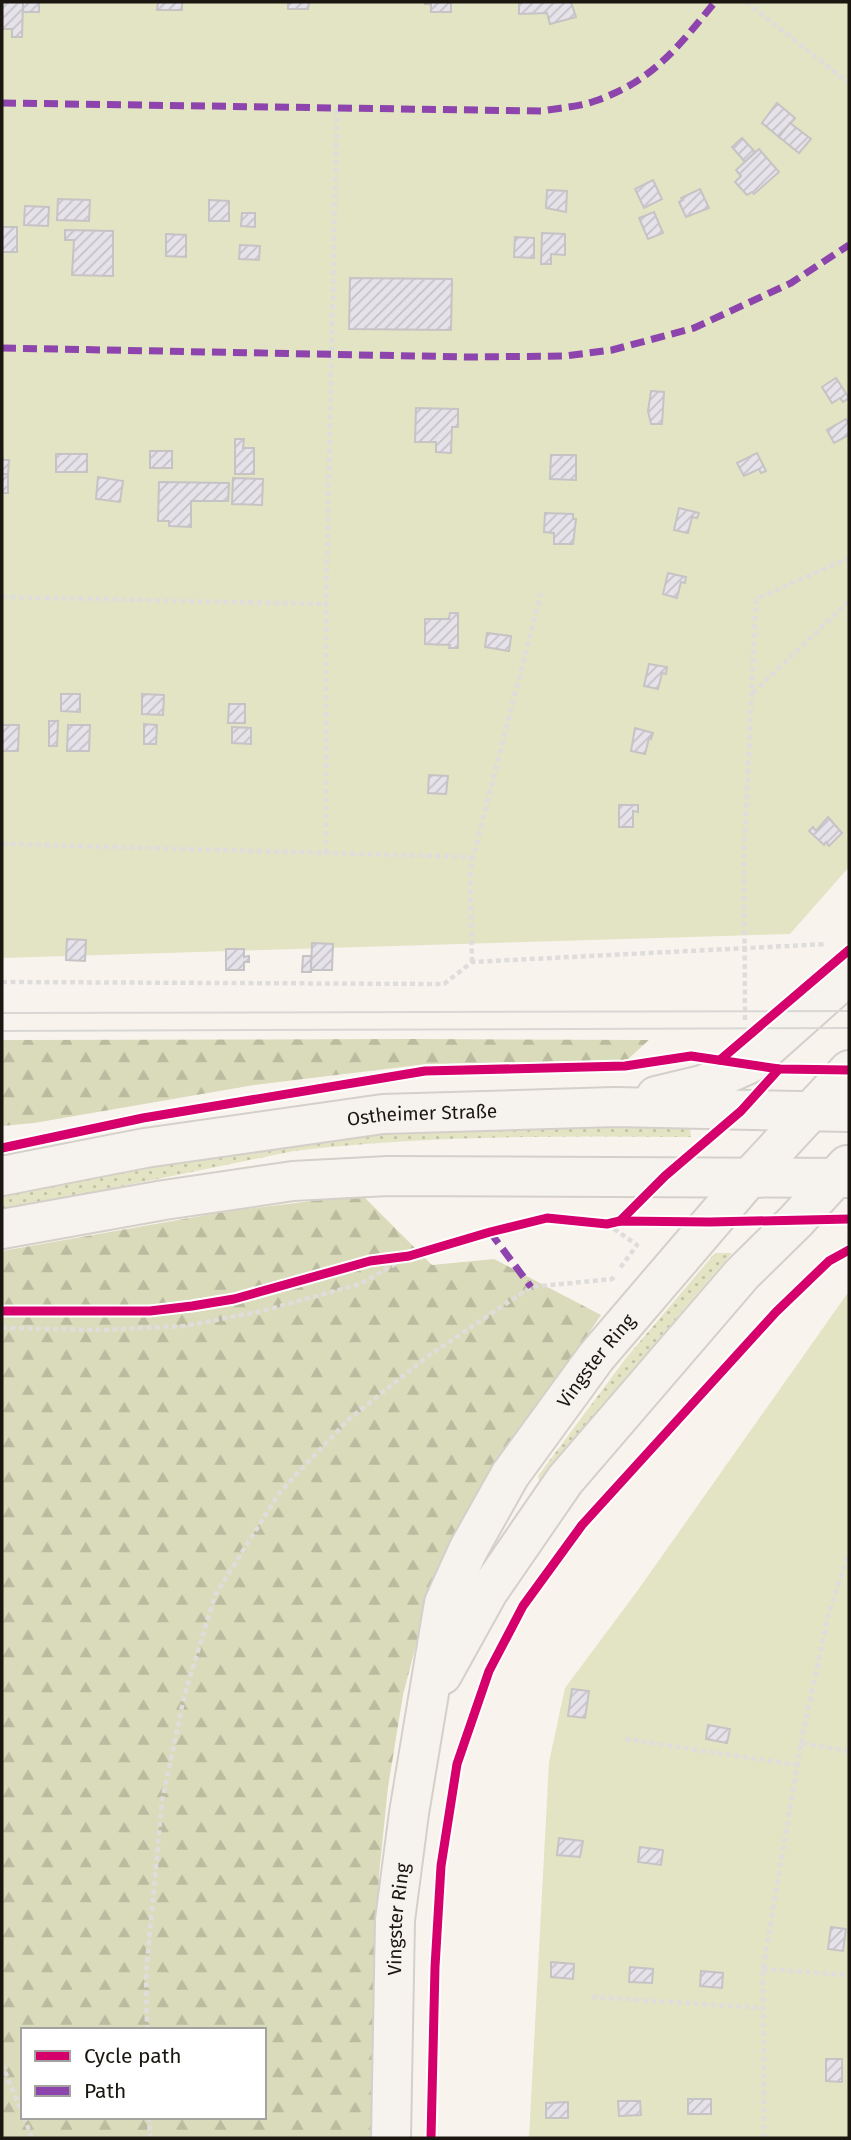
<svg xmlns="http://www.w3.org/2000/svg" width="851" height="2140" font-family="'Fira Sans',sans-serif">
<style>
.grass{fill:url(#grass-dots)}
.forest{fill:url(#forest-firs);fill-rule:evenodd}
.garden{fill:#e2e4c4}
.building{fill:url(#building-hatch);stroke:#c6c3c5;stroke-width:2}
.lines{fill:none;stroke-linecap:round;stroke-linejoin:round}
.secondary-casing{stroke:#d5cfca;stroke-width:42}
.path{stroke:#dfdddb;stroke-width:4.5;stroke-dasharray:5 3.5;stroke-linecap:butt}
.secondary{stroke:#f6f3ee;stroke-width:38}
.tram{stroke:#d9d7d5;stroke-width:2}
.quiet{stroke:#8e44ad;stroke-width:7;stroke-dasharray:14 7;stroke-linecap:butt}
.cycleway-casing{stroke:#fff;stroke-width:13}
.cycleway{stroke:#d6006c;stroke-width:9}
.labels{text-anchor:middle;stroke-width:7;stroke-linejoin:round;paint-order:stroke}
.street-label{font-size:19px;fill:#1b1610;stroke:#fff}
</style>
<defs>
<pattern id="grass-dots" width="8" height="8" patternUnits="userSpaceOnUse" patternTransform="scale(1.75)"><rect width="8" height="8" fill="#e2e4c4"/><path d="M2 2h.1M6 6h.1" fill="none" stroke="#c1c3a7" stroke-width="1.8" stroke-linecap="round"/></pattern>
<pattern id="forest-firs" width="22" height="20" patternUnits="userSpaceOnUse" patternTransform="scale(1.75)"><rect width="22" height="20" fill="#d9dbba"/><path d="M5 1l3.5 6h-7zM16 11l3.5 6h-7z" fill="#babb9f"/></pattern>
<pattern id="building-hatch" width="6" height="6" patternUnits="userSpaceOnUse" patternTransform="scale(1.75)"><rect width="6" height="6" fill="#e6e2ea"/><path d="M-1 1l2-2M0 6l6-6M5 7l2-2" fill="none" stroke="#c5c1c8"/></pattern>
</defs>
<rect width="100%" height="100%" fill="#f9f3ee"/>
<g class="grass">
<path d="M 380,1126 L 690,1126 L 691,1137 C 558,1136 426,1135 294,1151 L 2,1211 L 2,1192 Z"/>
<polygon points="715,1253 732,1253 615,1390 543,1484 539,1481 538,1476 626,1358"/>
</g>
<g class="forest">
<polygon points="410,1039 649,1040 627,1060 427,1064 254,1085 34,1123 2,1126 2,1040"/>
<path d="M 362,1195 L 432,1265 L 494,1259 L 601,1315 L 480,1494 L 427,1603 L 403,1695 L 388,1787 L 379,1875 L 373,2138 L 2,2138 L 2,1251 L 229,1211 ZM 23,2030 L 264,2030 L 264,2117 L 23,2117 Z"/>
</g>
<g class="garden">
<polygon points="2,2 849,2 849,867 790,934 2,958"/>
<polygon points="847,1294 849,1294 849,2138 529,2138 549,1762 565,1688 638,1590"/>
</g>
<g class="building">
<polygon points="2,2 23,2 22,37 12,37 12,29 2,29"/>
<rect x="23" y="2" width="16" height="10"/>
<polygon points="158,2 182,2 182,10 157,10"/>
<polygon points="288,2 309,2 308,9 288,9"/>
<polygon points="425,2 451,2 451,12 431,12 431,4 425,4"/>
<polygon points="519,2 571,2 576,17 550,24 547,13 519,14"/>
<polygon points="777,103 795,118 779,137 762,123"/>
<polygon points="790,123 811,139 799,153 779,137"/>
<polygon points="742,138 755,152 745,162 732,147"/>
<polygon points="759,149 779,172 754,194 752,192 747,195 735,182 741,176 736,170"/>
<polygon points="653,180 662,199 644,208 635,189"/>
<polygon points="700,189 709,208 686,217 679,202 683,200 681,198"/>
<polygon points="547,190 567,191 566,212 546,208"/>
<polygon points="58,199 90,200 89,221 57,220"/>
<polygon points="209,200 229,201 229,221 209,221"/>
<polygon points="25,206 49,207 48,226 24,225"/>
<polygon points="654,212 663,233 648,239 639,218"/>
<polygon points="242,213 255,213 255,227 241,226"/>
<rect x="2" y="227" width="15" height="25"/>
<polygon points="65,230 113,231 113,276 72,275 74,240 65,240"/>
<polygon points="542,233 565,234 565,255 551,254 551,264 541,264"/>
<polygon points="166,234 186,235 186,257 166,256"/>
<polygon points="515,237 534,238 534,258 514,257"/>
<polygon points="240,245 260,246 259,260 239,259"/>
<polygon points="350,278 452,279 451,330 349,329"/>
<polygon points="836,378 849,398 843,402 840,398 832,403 822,387"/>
<polygon points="651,391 664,392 662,424 651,424 648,411"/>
<polygon points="416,408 458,409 458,427 452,427 451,453 436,452 436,442 415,442"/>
<polygon points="846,419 849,424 849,435 834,443 827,430"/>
<polygon points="235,439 244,439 243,448 254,448 254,474 235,474"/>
<rect x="150" y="451" width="22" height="17"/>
<polygon points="2,452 3,460 9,460 8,474 2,474"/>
<polygon points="757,453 766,471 761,473 759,469 744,476 737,463"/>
<rect x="56" y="454" width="31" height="18"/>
<polygon points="551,455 576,455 576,480 550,479"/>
<rect x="2" y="474" width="6" height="19"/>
<polygon points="98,477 123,481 120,502 96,499"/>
<polygon points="233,478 263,479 262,505 232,504"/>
<polygon points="159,482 229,483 228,501 191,501 191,527 169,526 169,521 158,521"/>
<polygon points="679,508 699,513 697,518 692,517 688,533 674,530"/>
<polygon points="545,513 573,514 573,519 576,519 573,544 554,544 554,533 544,532"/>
<polygon points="668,573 686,577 685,583 681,582 677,598 663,594"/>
<polygon points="450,613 458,613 458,648 449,648 450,645 425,644 425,619 449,619"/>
<polygon points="487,633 511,636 509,651 485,647"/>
<polygon points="649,664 667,667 666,674 662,673 658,689 644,686"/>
<polygon points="61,694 80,694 80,712 61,711"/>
<polygon points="142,694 164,695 163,715 142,714"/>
<polygon points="229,704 245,704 245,723 228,723"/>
<polygon points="49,721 58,721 57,746 49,746"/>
<polygon points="144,724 157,725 156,744 144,744"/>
<polygon points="2,725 19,725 18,751 2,751"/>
<polygon points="68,725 90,725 89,751 67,751"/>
<polygon points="232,727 251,728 251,744 232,743"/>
<polygon points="635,728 653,733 651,739 649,738 645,754 631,751"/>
<polygon points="429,775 448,776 446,794 428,793"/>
<polygon points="619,805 638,805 638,812 633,811 633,827 619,827"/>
<polygon points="828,817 842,833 829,846 826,842 824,845 809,831 813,827 816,831"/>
<polygon points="67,939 86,940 85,961 66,960"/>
<polygon points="312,943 333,944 332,970 311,970"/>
<polygon points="226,949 244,949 244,957 249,956 249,962 244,962 244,970 226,970"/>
<polygon points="303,956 311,956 311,972 302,972"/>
<polygon points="572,1689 589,1691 585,1718 568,1716"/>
<polygon points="708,1725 730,1729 727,1743 706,1739"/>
<polygon points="559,1838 583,1841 580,1857 557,1855"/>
<polygon points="640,1847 663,1850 661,1865 638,1862"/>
<polygon points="831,1927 846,1929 843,1951 828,1949"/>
<polygon points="551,1962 574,1964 573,1979 551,1977"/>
<polygon points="630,1967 653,1969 652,1983 629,1982"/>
<polygon points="701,1971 723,1973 722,1988 700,1986"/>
<polygon points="826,2059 842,2059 842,2082 826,2081"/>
<rect x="688" y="2099" width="23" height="15"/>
<polygon points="618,2101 640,2101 641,2115 619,2116"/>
<polygon points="568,2102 568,2118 546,2118 546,2103"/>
</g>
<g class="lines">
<defs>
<g id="secondary">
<polyline points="656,1096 702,1085 749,1064 849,975"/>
<path id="s1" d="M 2,1176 L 145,1148 L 383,1114 L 615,1107 L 849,1112"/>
<polyline points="2,1229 164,1200 293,1181 388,1176 849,1178"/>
<polyline points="442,1675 488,1592 565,1480 742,1274 796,1221 847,1165"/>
<path id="s2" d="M 391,2138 L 395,1920 L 409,1813 L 444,1603 L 468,1550 L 510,1475 L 596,1357 L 750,1177 L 849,1070"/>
</g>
</defs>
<use href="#secondary" class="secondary-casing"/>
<g class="path">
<polyline points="746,2 849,83"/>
<polyline points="2,597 326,604"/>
<polyline points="753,693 849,601"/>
<polyline points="2,844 473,857 541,593"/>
<polyline points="326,853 326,604 337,109"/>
<polyline points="472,962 470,871 473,857"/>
<polyline points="2,982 444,984 472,962 827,944"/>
<polyline points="745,1020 744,855 756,599 849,558"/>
<polyline points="607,1224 637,1245 620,1268"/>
<polyline points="2,1328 102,1330 185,1326 262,1311 360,1284 409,1256"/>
<polyline points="625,1739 797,1765"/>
<polyline points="801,1743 829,1612 849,1552"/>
<polyline points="763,1969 849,1975"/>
<polyline points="592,1997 763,2008"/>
<polyline points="147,2030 146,1974 162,1801 184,1697 215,1595 280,1492 348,1420 428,1356 531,1287 612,1279 615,1276"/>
<polyline points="2,2064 23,2115"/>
<polyline points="24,2117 32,2138"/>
<polyline points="149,2117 150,2138"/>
<polyline points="764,2138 763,1969 801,1743 849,1751"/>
</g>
<use href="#secondary" class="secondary"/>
<g class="tram">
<polyline points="2,1013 849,1011"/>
<polyline points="2,1031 849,1028"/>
</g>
<g class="quiet">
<path d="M 2,103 L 541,111 C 559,108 578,107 595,101 C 653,81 678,47 715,2"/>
<polyline points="2,348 469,357 565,356 612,350 694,328 791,283 849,245"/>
<polyline points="490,1232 531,1287"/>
</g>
<defs>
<g id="cycleway">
<polyline points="720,1060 849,950"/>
<polyline points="2,1148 143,1118 425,1071 625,1066 691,1056 779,1069 849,1070"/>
<polyline points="620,1221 665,1176 741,1111 779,1069"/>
<polyline points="2,1311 150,1311 192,1306 234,1299 370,1261 409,1256 490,1232 547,1218 607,1224 620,1221 710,1222 849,1219"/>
<polyline points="431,2138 435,1967 441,1866 457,1764 489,1671 523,1606 582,1525 776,1312 829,1261 849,1250"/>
</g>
</defs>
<use href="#cycleway" class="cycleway-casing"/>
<use href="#cycleway" class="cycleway"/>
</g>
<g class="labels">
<g class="street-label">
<text dy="7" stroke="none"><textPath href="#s1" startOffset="425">Ostheimer Straße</textPath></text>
<text dy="7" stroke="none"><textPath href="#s2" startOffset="826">Vingster Ring</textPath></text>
<text dy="7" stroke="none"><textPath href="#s2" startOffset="219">Vingster Ring</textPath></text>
</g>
</g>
<rect width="851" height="2140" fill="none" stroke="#1b1610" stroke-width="7"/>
<rect x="21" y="2028" width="245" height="91" fill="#ffffff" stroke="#a4a29f" stroke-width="2"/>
<rect x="35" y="2051" width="35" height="10" fill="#d6006c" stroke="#a4a29f" stroke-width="2"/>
<text x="84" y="2063" font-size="21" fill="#1b1610">Cycle path</text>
<rect x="35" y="2086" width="35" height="10" fill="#8e44ad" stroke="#a4a29f" stroke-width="2"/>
<text x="84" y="2098" font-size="21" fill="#1b1610">Path</text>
</svg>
